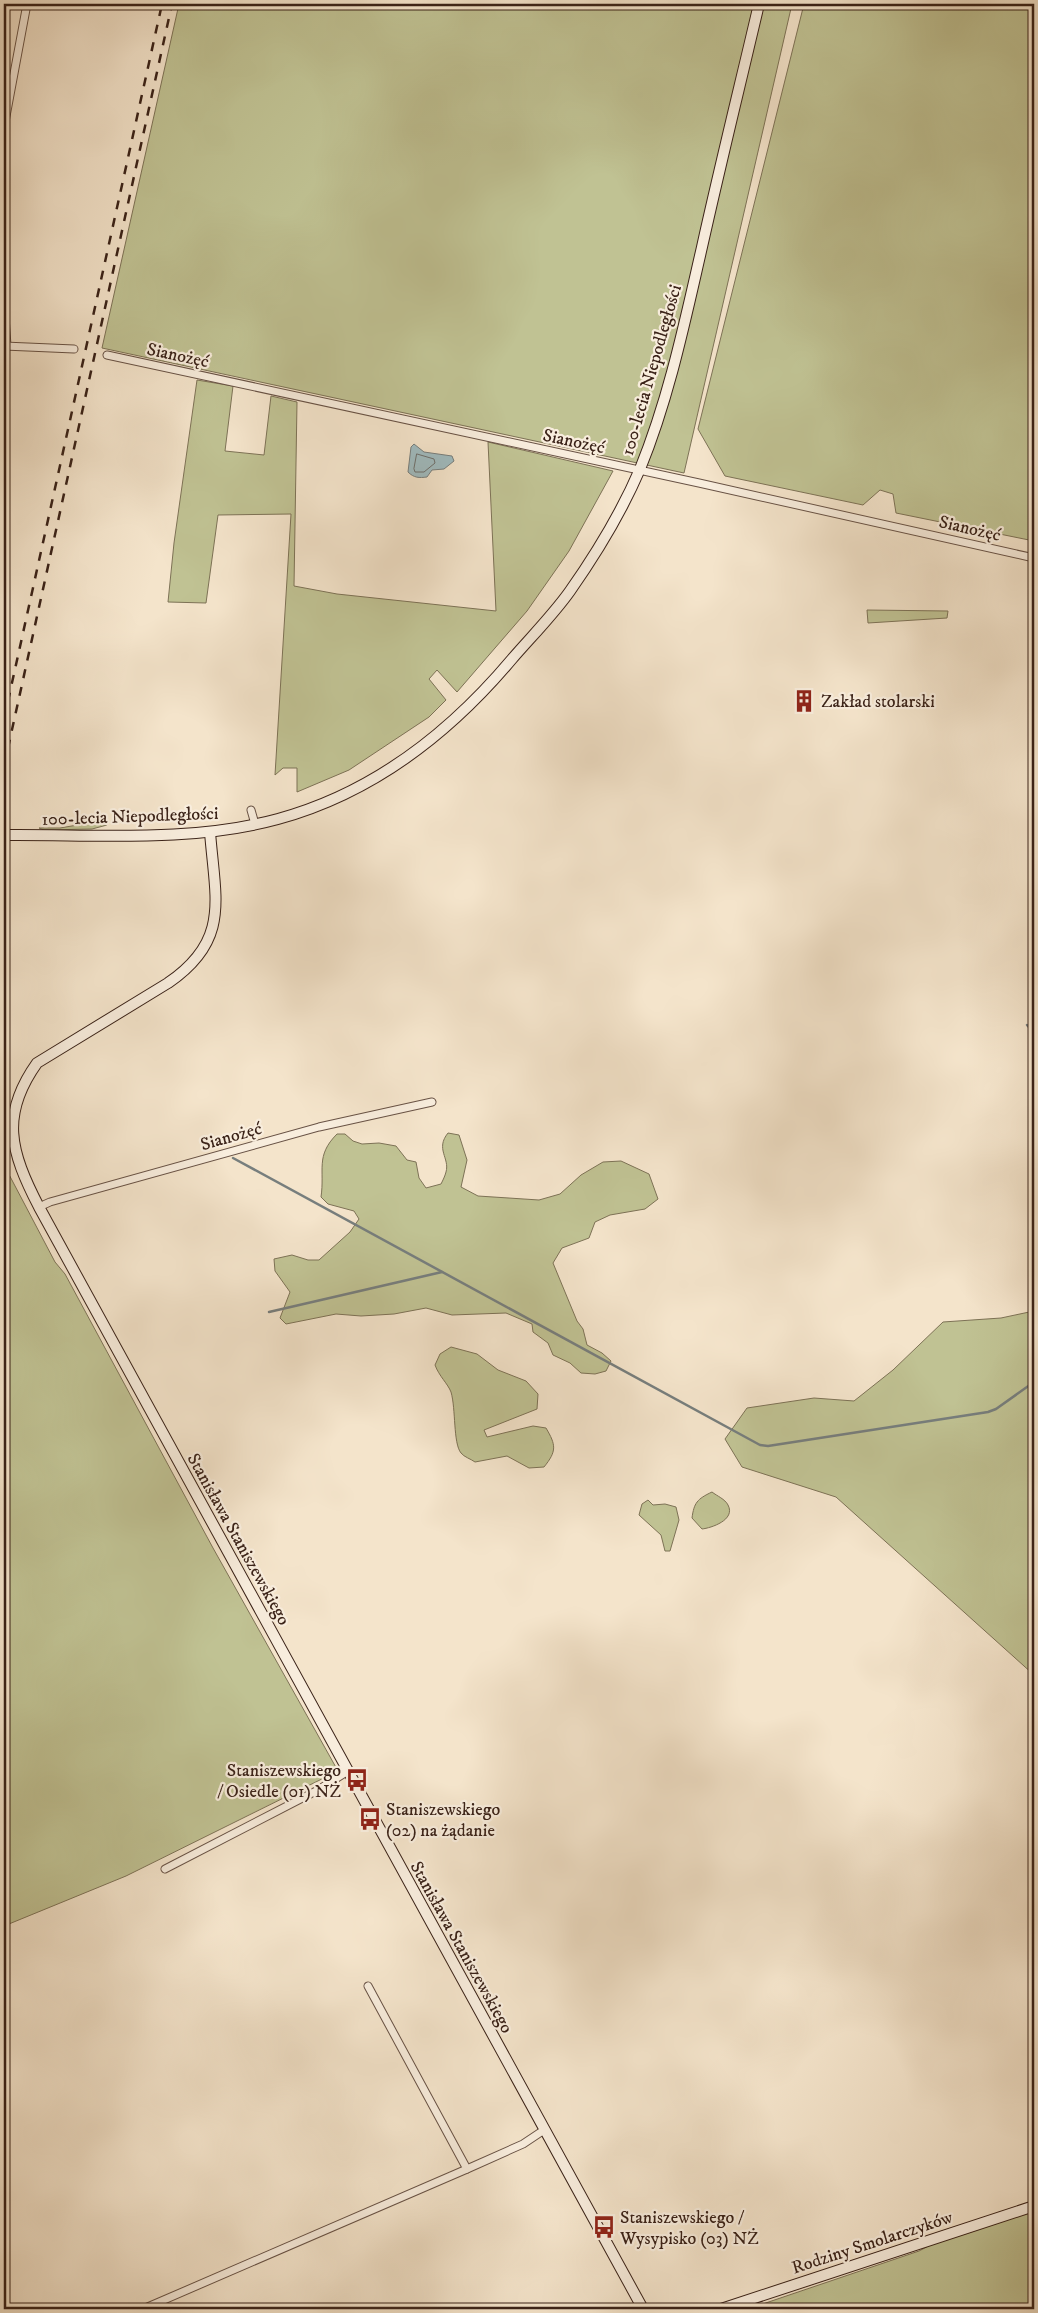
<svg xmlns="http://www.w3.org/2000/svg" width="1038" height="2313" font-family="'IM FELL DW Pica',serif">
<style>
.green{fill:#c0c293;stroke:#7d7256}
.water{fill:#a0bcc1;stroke:#777e7d}
.lines{fill:none;stroke-linecap:round;stroke-linejoin:round}
.shore{stroke:#6d6f6c;stroke-width:1}
.stream{stroke:#777e7d;stroke-width:2.5}
.street-casing{stroke:#685245;stroke-width:9}
.secondary-casing{stroke:#3a2218;stroke-width:12}
.street{stroke:#f8eddd;stroke-width:7}
.secondary{stroke:#f8eddd;stroke-width:10}
.rail{stroke:#3a2218;stroke-width:2.5;stroke-dasharray:9 9;stroke-linecap:butt}
.labels{text-anchor:middle;stroke-width:4.5;stroke-linejoin:round;paint-order:stroke}
.street-label{font-size:18px;fill:#3a2218;stroke:#f8eddd}
.poi-label{font-size:18px;fill:#3a2218;stroke:#f8eddd;text-anchor:start}
</style>
<rect width="100%" height="100%" fill="#f4e4cb"/>
<filter id="stains"><feTurbulence type="fractalNoise" baseFrequency=".004" numOctaves="4"/><feColorMatrix values="0 0 0 0 .2 0 0 0 0 .09 0 0 0 0 .02 0 0 0 .5 -.17"/></filter>
<radialGradient id="worn" r=".72"><stop offset=".6" stop-color="#630" stop-opacity="0"/><stop offset="1" stop-color="#630" stop-opacity=".3"/></radialGradient>
<g class="green">
<polygon points="179,4 792,4 684,473 102,348"/>
<polygon points="804,4 1034,4 1034,541 896,513 893,494 880,490 863,505 725,476 698,429"/>
<polygon points="197,380 233,386 225,451 264,455 271,396 297,402 294,586 337,594 496,611 488,442 613,471 569,551 527,611 457,692 437,670 429,679 446,700 429,717 349,770 297,792 297,768 283,768 275,775 291,514 218,515 206,603 168,602 174,543"/>
<polygon points="867,610 948,611 947,618 868,623"/>
<polygon points="101,821 106,821 107,825 92,829 44,830 39,828 60,828"/>
<path d="M 448,1133 L 459,1135 L 467,1160 L 461,1187 L 478,1196 L 539,1200 L 560,1194 L 581,1175 L 603,1162 L 621,1161 L 649,1174 L 658,1199 L 645,1209 L 610,1215 L 595,1222 L 589,1238 L 562,1248 L 553,1263 L 577,1321 L 583,1329 L 587,1345 L 602,1353 L 611,1361 L 606,1371 L 595,1374 L 581,1373 L 570,1363 L 553,1355 L 548,1343 L 533,1332 L 532,1324 L 506,1313 L 452,1315 L 426,1308 L 394,1314 L 361,1316 L 336,1314 L 286,1324 L 280,1318 L 290,1292 L 275,1271 L 274,1259 L 292,1255 L 308,1260 L 319,1260 L 350,1232 L 359,1219 L 354,1211 L 328,1204 L 321,1197 C 325,1170 315,1156 337,1134 L 345,1134 L 353,1141 L 362,1144 L 379,1143 L 396,1146 L 407,1160 L 416,1162 L 419,1178 L 426,1188 L 441,1184 C 443,1180 445,1176 446,1172 C 450,1158 435,1149 448,1133 Z"/>
<polygon points="4,1165 55,1262 65,1274 213,1548 338,1771 126,1876 4,1926"/>
<polygon points="1034,1311 1034,1675 836,1497 742,1467 725,1439 747,1408 814,1398 854,1401 893,1370 943,1322 1001,1318"/>
<path d="M 451,1347 L 477,1354 L 498,1370 L 526,1381 L 538,1394 L 537,1409 L 484,1430 L 487,1437 L 533,1426 L 546,1428 C 556,1445 557,1451 544,1467 L 529,1468 L 507,1456 L 475,1462 C 471,1459 464,1457 461,1453 C 453,1443 456,1409 451,1392 C 448,1384 439,1376 435,1365 L 440,1354 Z"/>
<path d="M 712,1492 C 717,1496 725,1499 728,1505 C 736,1520 711,1528 702,1529 L 692,1518 C 694,1503 697,1499 712,1492 Z"/>
<polygon points="648,1500 653,1505 665,1504 676,1507 679,1520 670,1551 665,1551 661,1535 639,1515 642,1504"/>
<polygon points="1034,2206 1034,2309 748,2309 919,2251 957,2231"/>
</g>
<path class="water" d="M 414,444 L 424,452 L 452,456 L 454,461 L 444,469 L 432,470 L 427,477 C 419,478 414,478 408,472 L 411,447 Z"/>
<g class="lines">
<polygon class="shore" points="417,454 434,459 435,463 424,472 415,472 414,469"/>
<g class="stream">
<polyline points="1027,1025 1034,1033"/>
<polyline points="233,1158 760,1445 768,1446 988,1412 996,1409 1034,1382"/>
<polyline points="269,1312 442,1272"/>
</g>
<defs>
<g id="street">
<polyline points="4,127 27,4"/>
<polyline points="4,301 7,346"/>
<polyline points="4,346 74,349"/>
<polyline points="107,355 699,483 1034,558"/>
<polyline points="251,810 255,824"/>
<polyline points="39,1207 50,1202 319,1127 432,1102"/>
<polyline points="165,1869 318,1790 348,1771"/>
<polyline points="368,1986 467,2169"/>
<polyline points="143,2309 467,2169 523,2144 544,2130"/>
</g>
<g id="secondary">
<path d="M 210,832 C 215,899 231,940 168,983 L 37,1063 C 0,1115 10,1151 39,1207 L 643,2309"/>
<path d="M 4,835 C 94,834 190,843 278,819 C 373,793 449,734 512,659 C 531,637 553,615 570,591 C 596,554 622,511 640,469 C 669,398 685,321 702,247 C 720,166 740,85 759,4"/>
<polyline points="721,2309 1034,2206"/>
</g>
</defs>
<use href="#street" class="street-casing"/>
<use href="#secondary" class="secondary-casing"/>
<use href="#street" class="street"/>
<use href="#secondary" class="secondary"/>
<g class="rail">
<polyline points="4,719 162,4"/>
<polyline points="4,766 172,4"/>
</g>
</g>
<defs>
<symbol id="building-bare" viewBox="-9 -9 18 18"><path d="M-4-6H4V6H1V3H-1V6H-4ZM-2.5-4.3h1.7v1.8h-1.7ZM.8-4.3h1.7v1.8H.8ZM-2.5-1h1.7V.8h-1.7ZM.8-1h1.7V.8H.8Z" fill="#8f2418" stroke="#f8eddd" stroke-width="2.5" paint-order="stroke"/></symbol>
<symbol id="bus-bare" viewBox="-9 -9 18 18"><path d="M-5-6H5V4H4V6H2V4H-2V6H-4V4H-5ZM-3.5-4V0h7V-4ZM-3.5 1.2v1.5H-2V1.2ZM2 1.2v1.5H3.5V1.2Z" fill="#8f2418" stroke="#f8eddd" stroke-width="2.5" paint-order="stroke"/></symbol>
</defs>
<g fill-rule="evenodd">
<use href="#building-bare" x="788" y="685" width="32" height="32"/>
<use href="#bus-bare" x="341" y="1764" width="32" height="32"/>
<use href="#bus-bare" x="354" y="1803" width="32" height="32"/>
<use href="#bus-bare" x="588" y="2211" width="32" height="32"/>
</g>
<g class="labels">
<g class="street-label">
<text transform="translate(178 355) rotate(12)" y="6">Sianożęć</text>
<text transform="translate(651 370) rotate(-74)" y="6">100-lecia Niepodległości</text>
<text transform="translate(574 441) rotate(12)" y="6">Sianożęć</text>
<text transform="translate(970 528) rotate(13)" y="6">Sianożęć</text>
<text transform="translate(130 816) rotate(-2)" y="6">100-lecia Niepodległości</text>
<text transform="translate(231 1136) rotate(-16)" y="6">Sianożęć</text>
<text transform="translate(239 1539) rotate(61)" y="6">Stanisława Staniszewskiego</text>
<text transform="translate(462 1947) rotate(61)" y="6">Stanisława Staniszewskiego</text>
<text transform="translate(872 2242) rotate(-18)" y="6">Rodziny Smolarczyków</text>
</g>
<g class="poi-label">
<text x="821" y="707">Zakład stolarski</text>
<text x="341" y="1776" text-anchor="end">Staniszewskiego<tspan x="341" dy="21">/ Osiedle (01) NŻ</tspan></text>
<text x="386" y="1815">Staniszewskiego<tspan x="386" dy="21">(02) na żądanie</tspan></text>
<text x="620" y="2223">Staniszewskiego /<tspan x="620" dy="21">Wysypisko (03) NŻ</tspan></text>
</g>
</g>
<rect width="1038" height="2313" fill="none" stroke="#f4e4cb" stroke-width="20"/>
<rect x="5" y="5" width="1028" height="2303" fill="none" stroke="#3a2218" stroke-width="2.5"/>
<rect x="10" y="10" width="1018" height="2293" fill="none" stroke="#3a2218"/>
<rect width="100%" height="100%" filter="url(#stains)"/>
<rect width="100%" height="100%" fill="url(#worn)"/>
</svg>
